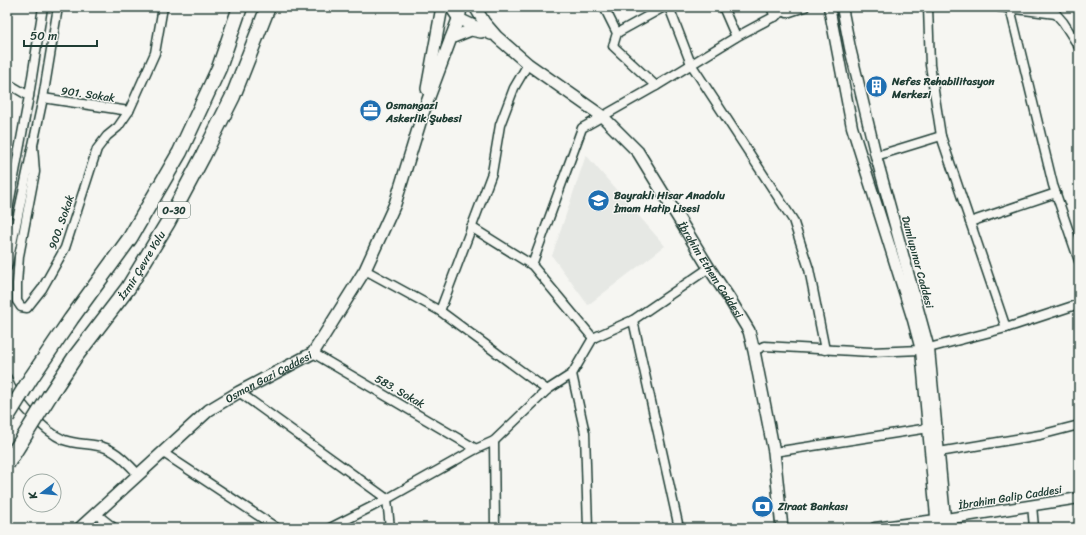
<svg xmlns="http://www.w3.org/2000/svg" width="1086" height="535" font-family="Sriracha,sans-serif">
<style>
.built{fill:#e6e8e4}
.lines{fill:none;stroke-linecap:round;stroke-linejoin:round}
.minor-casing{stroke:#1f3d34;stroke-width:11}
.tertiary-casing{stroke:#1f3d34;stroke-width:13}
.secondary-casing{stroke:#1f3d34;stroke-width:14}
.motorway-casing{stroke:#1f3d34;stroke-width:17}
.minor{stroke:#f6f6f2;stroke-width:8}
.tertiary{stroke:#f6f6f2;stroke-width:10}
.secondary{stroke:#f6f6f2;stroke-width:11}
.motorway{stroke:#f6f6f2;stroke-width:14}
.motorway-bridge-casing{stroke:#1f3d34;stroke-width:17;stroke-linecap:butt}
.motorway-bridge{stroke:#f6f6f2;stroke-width:14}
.labels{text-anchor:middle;stroke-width:3;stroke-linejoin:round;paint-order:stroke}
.shield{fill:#f6f6f2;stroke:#60746d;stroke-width:1}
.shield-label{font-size:10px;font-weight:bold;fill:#1f3d34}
.poi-label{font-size:11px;font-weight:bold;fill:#1f3d34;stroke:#f6f6f2;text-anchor:start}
.street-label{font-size:11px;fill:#1f3d34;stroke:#f6f6f2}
</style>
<rect width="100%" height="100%" fill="#f6f6f2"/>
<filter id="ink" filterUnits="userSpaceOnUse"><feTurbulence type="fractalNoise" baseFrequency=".025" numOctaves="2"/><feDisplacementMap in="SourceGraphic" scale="8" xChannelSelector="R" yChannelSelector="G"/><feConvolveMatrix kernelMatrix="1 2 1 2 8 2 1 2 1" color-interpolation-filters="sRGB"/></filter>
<g filter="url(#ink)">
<polygon class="built" points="586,155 665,246 588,305 552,256"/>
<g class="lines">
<defs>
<g id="minor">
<polyline points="604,7 617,33 613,46 656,86"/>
<polyline points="669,7 691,64 793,220 809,269 825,350"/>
<polyline points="723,7 736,37"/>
<polyline points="771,7 775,17"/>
<polyline points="928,7 930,65 941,136 1006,328"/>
<polyline points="999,7 1056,14"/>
<polyline points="1010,8 1053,185 1079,261"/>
<polyline points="787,13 805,7"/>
<polyline points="1056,14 1063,22 1079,47"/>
<polyline points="617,33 664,7"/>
<polyline points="7,83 29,96"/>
<polyline points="43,98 129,111"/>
<polyline points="33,146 35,172 19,256 17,284 17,301 21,307 27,308 42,289 65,248 97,149 107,136 118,127 129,111 155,53 163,7"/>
<polyline points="876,156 941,136"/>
<polyline points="7,215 29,96 43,7"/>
<polyline points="970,222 1056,193"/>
<polyline points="471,227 532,265 593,338"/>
<polyline points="532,265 582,128 656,86 736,37 792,7"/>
<polyline points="7,267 43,98 58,7"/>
<polyline points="365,270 440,311 547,390"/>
<polyline points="440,311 492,173 500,125 514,88 528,64"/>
<polyline points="633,320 679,528"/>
<polyline points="754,351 764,346 871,352 921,350 1006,328 1079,304"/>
<polyline points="313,353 476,449"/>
<polyline points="572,374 593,338 633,320 709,268"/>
<path d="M 7,378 C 13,398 43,431 64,440 C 77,445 93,443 106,448 C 119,453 129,465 139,475"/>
<polyline points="239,392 387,499 330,528"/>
<polyline points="494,441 495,528"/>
<polyline points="162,452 277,528"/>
<polyline points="774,452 929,428"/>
<polyline points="939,452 1040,435 1079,425"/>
<polyline points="1032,505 1034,528"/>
<polyline points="95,513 114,528"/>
<polyline points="390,528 387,499 476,449 494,441 547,390 572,374 585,433 588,528"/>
</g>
<g id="tertiary">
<polyline points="829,7 852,127 913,320 921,350 937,528"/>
<polyline points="842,7 850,48 876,156 929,349 946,528"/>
<polyline points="946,519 1079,498"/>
<polyline points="875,528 936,520"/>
</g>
<g id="secondary">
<polyline points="451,7 459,19 491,34"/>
<path id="s1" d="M 475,7 L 484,22 L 497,37 L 528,64 L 602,116 L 638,152 L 709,268 L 729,298 L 749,331 L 754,351 L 774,452 L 782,528"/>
<polyline points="451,38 471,30 481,32"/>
<polyline points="427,89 442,7"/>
<path id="s2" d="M 80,528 L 209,410 L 239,392 L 313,353 L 365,270 L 395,204 L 423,113 L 460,14 L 461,7"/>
</g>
<g id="motorway">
<polyline points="31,378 71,319 130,238 180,152 219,68 240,7"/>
<path id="s3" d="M 50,395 L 75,357 L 128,288 L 168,222 L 203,156 L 233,96 L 268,7"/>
</g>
</defs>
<use href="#minor" class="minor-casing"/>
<use href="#tertiary" class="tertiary-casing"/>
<use href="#secondary" class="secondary-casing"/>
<use href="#motorway" class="motorway-casing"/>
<use href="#minor" class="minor"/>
<use href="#tertiary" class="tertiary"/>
<use href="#secondary" class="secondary"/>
<use href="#motorway" class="motorway"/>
<defs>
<g id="motorway-bridge">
<polyline points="7,417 31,378"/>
<polyline points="7,464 50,395"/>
</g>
</defs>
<use href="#motorway-bridge" class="motorway-bridge-casing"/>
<use href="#motorway-bridge" class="motorway-bridge"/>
</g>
</g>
<defs>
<symbol id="building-disc" viewBox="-11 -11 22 22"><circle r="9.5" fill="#1f6fb2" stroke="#f6f6f2"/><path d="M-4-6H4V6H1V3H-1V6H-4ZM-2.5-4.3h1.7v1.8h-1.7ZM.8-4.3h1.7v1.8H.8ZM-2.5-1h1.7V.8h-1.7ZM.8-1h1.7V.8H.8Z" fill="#fff"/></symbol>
<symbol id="office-disc" viewBox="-11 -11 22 22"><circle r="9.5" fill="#1f6fb2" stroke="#f6f6f2"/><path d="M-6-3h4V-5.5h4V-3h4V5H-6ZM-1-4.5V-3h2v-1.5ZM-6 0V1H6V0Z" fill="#fff"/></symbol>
<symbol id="school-disc" viewBox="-11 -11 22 22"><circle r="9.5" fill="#1f6fb2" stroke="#f6f6f2"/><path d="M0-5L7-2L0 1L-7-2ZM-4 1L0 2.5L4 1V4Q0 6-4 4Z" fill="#fff"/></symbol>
<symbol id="bank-disc" viewBox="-11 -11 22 22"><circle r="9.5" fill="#1f6fb2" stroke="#f6f6f2"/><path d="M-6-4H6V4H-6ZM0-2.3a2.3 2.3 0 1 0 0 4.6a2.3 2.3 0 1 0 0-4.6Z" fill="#fff"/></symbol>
</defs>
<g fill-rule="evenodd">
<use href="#building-disc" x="864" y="74" width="25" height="25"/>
<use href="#office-disc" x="358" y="98" width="25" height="25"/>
<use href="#school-disc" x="586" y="188" width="25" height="25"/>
<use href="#bank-disc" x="750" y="494" width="25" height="25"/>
</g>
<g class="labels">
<rect class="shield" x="158" y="202" width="32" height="16" rx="3"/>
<g class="shield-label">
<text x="174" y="214">O-30</text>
</g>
<g class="poi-label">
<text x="892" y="85">Nefes Rehabilitasyon<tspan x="892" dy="13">Merkezi</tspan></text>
<text x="386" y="109">Osmangazi<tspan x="386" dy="13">Askerlik Şubesi</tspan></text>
<text x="614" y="199">Bayraklı Hisar Anadolu<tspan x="614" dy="13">İmam Hatip Lisesi</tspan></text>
<text x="778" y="510">Ziraat Bankası</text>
</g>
<g class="street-label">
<text transform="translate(88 94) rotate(8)" y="4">901. Sokak</text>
<text transform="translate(61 222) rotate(-71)" y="4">900. Sokak</text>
<text transform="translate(918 262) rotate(75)" y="4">Dumlupınar Caddesi</text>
<text dy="4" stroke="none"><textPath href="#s3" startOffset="159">İzmir Çevre Yolu</textPath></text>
<text dy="4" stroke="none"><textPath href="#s1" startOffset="358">İbrahim Ethem Caddesi</textPath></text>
<text dy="4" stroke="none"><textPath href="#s2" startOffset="243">Osman Gazi Caddesi</textPath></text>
<text transform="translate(400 391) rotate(30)" y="4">583. Sokak</text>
<text transform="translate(1010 497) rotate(-9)" y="4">İbrahim Galip Caddesi</text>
</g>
</g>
<rect width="1086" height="535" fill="none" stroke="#f6f6f2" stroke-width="24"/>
<rect x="12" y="12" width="1062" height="511" fill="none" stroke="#1f3d34" stroke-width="1.5" filter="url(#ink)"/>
<g transform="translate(42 493) rotate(254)"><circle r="19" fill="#f6f6f2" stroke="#a0aca6"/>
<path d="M0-3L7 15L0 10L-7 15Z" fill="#1f6fb2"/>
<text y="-6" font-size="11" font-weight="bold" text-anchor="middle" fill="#1f3d34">K</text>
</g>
<path d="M24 40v6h73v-6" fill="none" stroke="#1f3d34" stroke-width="2"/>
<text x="30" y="40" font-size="12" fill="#1f3d34" stroke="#f6f6f2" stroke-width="3" paint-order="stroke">50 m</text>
</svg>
